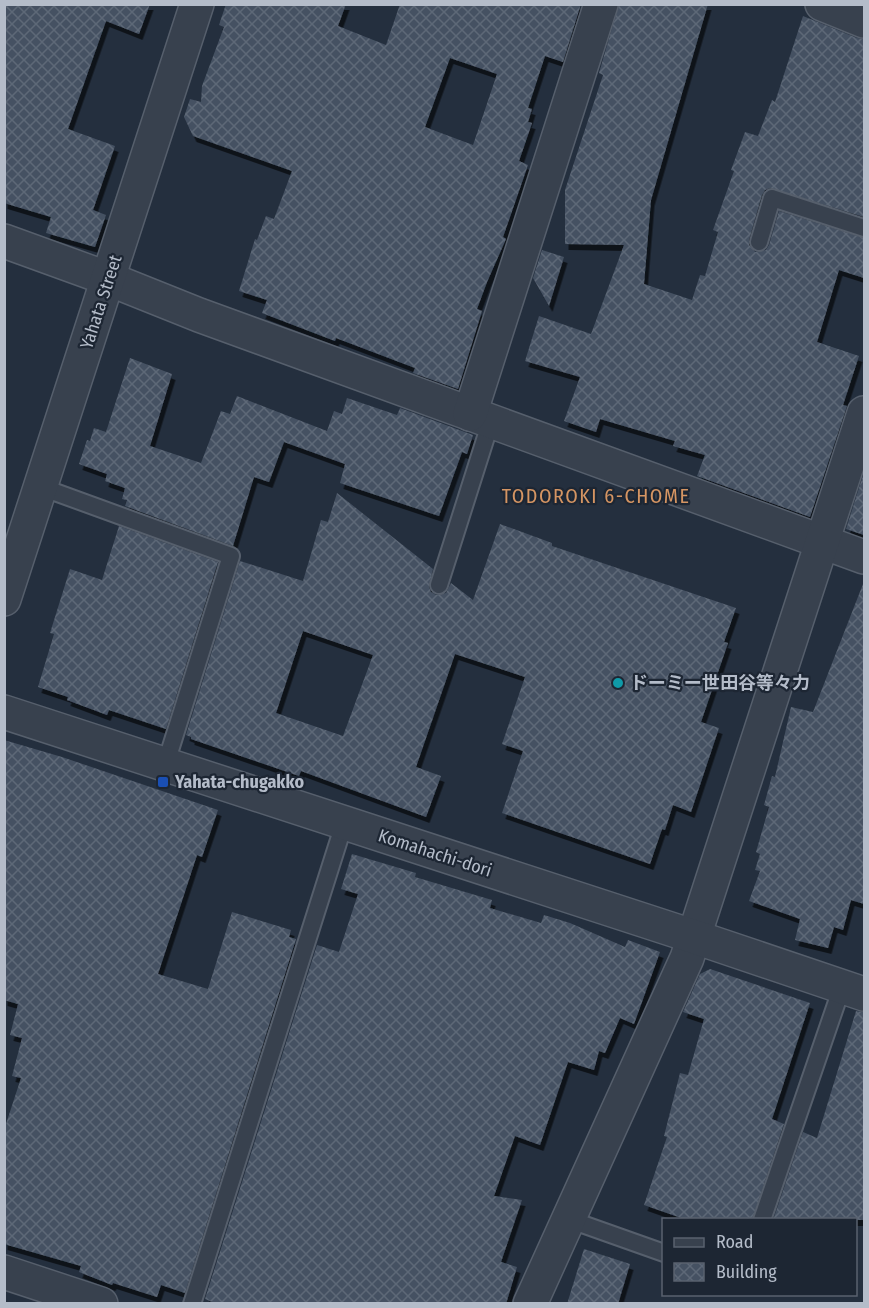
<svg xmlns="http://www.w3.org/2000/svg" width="869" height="1308" font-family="'Fira Sans Condensed','Noto Sans JP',sans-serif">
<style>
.building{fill:url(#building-cross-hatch);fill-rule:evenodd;filter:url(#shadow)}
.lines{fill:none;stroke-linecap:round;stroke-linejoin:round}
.service-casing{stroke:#565f6c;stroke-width:20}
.minor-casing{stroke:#565f6c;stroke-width:36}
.tertiary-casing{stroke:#565f6c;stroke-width:36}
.service{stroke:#38414e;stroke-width:16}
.minor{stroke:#38414e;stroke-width:33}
.tertiary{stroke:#38414e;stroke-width:33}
.culture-dot{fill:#0f9aa8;stroke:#1d2633;stroke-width:2}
.transit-dot{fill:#1a4fb4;stroke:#1d2633;stroke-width:2}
.labels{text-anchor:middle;stroke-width:4.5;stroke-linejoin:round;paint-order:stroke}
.street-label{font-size:18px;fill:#b4bcc9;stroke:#1d2633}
.poi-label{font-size:18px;font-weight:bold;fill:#b4bcc9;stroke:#1d2633;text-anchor:start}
.neighbourhood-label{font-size:20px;letter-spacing:1.5px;fill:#d59563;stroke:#1d2633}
</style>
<defs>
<pattern id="building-cross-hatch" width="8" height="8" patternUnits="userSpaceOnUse" patternTransform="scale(1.5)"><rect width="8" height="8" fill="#455162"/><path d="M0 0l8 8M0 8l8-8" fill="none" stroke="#5d6877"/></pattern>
<filter id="shadow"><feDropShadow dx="3.5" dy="6" stdDeviation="0" flood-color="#0009"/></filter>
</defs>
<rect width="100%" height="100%" fill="#242f3e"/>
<g class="building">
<polygon points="4,4 150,4 139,34 106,21 68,129 115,146 93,210 106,215 95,247 46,233 51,217 4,203"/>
<path d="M 226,4 L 346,4 L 338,26 L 386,45 L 400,4 L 581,4 L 563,62 L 545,56 L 528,108 L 532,109 L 528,122 L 532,123 L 519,161 L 528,165 L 503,237 L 506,239 L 487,282 L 477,309 L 482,311 L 458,389 L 413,373 L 415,368 L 336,338 L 335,341 L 262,313 L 267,300 L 239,291 L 255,239 L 257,240 L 266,216 L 274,219 L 292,171 L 193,136 L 184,117 L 190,99 L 201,102 L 202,86 L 224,27 L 219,25 ZM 450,58 L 497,74 L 473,145 L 425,127 Z"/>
<polygon points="619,4 708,4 651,200 644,284 692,300 700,275 705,276 718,232 713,230 734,171 731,170 745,132 758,136 772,100 775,102 803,16 857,38 864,39 864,217 770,188 765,190 762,195 749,240 749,245 755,252 766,250 769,245 779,211 864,238 864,278 839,270 817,342 859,356 843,405 847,406 810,517 697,476 705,455 673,446 675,441 600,419 596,432 564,421 580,377 525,361 539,316 591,334 624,245 565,244 565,190 603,75 599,73"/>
<polygon points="542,250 564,257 549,306 533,278"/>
<polygon points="130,358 172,374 150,446 201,463 221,411 230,414 237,396 327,431 334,411 342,414 347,398 397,415 400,408 473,435 467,454 462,452 439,516 340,483 345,464 284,442 269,482 254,477 233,546 125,506 127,500 122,499 125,488 105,481 107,474 79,464 87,440 90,441 94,428 106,432"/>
<polygon points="864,472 864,535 846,529"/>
<path d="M 337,493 L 433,569 L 429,587 L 431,592 L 436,595 L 446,593 L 451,583 L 473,600 L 500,524 L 552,543 L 552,546 L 736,608 L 724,642 L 728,643 L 701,722 L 719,728 L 691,812 L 673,805 L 665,830 L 662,829 L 650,864 L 502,813 L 523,751 L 502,744 L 525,677 L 455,654 L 416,767 L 441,776 L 426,817 L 301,771 L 299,776 L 191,739 L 191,737 L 186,735 L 240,561 L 303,581 L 321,520 L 328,522 ZM 303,631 L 373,655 L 343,736 L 276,713 Z"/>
<polygon points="119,526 218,562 166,729 109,710 107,715 67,700 68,697 38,687 54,634 50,633 70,569 102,580"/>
<polygon points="863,584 864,584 864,904 851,900 843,930 834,927 828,948 795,940 800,919 749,901 760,871 755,870 760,854 756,852 769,807 764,805 772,776 775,777 791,707 813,712"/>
<polygon points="4,740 62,757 218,810 202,857 197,855 158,974 208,989 232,912 291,930 289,937 296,939 185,1293 161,1285 157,1297 113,1283 112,1285 79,1272 81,1266 4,1244 4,1130 21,1078 12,1076 22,1038 10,1035 18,1004 4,1000"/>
<polygon points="352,854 416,873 415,877 492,900 490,908 541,923 544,915 570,923 625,947 628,940 660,952 634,1024 620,1018 605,1053 599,1051 594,1070 568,1062 540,1145 515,1136 494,1196 522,1200 501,1262 517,1267 506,1304 217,1304 205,1299 317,945 339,952 358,894 341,889"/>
<polygon points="710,969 810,1003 772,1119 784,1124 752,1220 687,1220 644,1205 667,1137 664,1136 680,1073 688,1075 704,1019 683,1012 700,974"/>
<polygon points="856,1011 864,1012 864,1220 773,1220 803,1132 817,1138"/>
<polygon points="584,1249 630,1264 618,1304 567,1304"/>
</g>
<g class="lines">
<defs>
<g id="service">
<polyline points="759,242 772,198 864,228"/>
<polyline points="41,487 231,556 165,766"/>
<polyline points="439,585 491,421"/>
<polyline points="568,1219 664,1253"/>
<polyline points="762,1220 842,987"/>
<polyline points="192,1304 344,824"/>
</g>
<g id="minor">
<polyline points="822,4 864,21"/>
<polyline points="4,241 109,279 199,315 864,557"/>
<polyline points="470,414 601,4"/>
<polyline points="4,1272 101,1304"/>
<polyline points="530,1304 687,958 864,413"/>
</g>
<g id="tertiary">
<polyline points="4,599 197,4"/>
<polyline points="4,712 695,937 864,994"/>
</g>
</defs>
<use href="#service" class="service-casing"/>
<use href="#minor" class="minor-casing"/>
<use href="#tertiary" class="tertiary-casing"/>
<use href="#service" class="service"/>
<use href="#minor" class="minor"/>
<use href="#tertiary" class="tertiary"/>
</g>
<circle class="culture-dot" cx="618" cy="683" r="6"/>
<rect class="transit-dot" x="157" y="776" width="12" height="12" rx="3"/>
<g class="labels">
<g class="street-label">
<text transform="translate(101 302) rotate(-72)" y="6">Yahata Street</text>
<text transform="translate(435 853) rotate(18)" y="6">Komahachi-dori</text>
</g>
<g class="poi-label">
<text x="630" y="689">ドーミー世田谷等々力</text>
<text x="175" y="788">Yahata-chugakko</text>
</g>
<g class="neighbourhood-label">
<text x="596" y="503">TODOROKI 6-CHOME</text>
</g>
</g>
<rect width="869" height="1308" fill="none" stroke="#b4bcc9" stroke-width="12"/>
<rect x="662" y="1218" width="195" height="78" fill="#1d2633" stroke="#59626f" stroke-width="1.5"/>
<rect x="674" y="1238" width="30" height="9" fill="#38414e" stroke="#59626f" stroke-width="1.5"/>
<text x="716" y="1248" font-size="18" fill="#b4bcc9">Road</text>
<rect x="674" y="1263" width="30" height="18" fill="url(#building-cross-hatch)" stroke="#59626f" stroke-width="1.5"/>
<text x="716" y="1278" font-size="18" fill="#b4bcc9">Building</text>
</svg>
